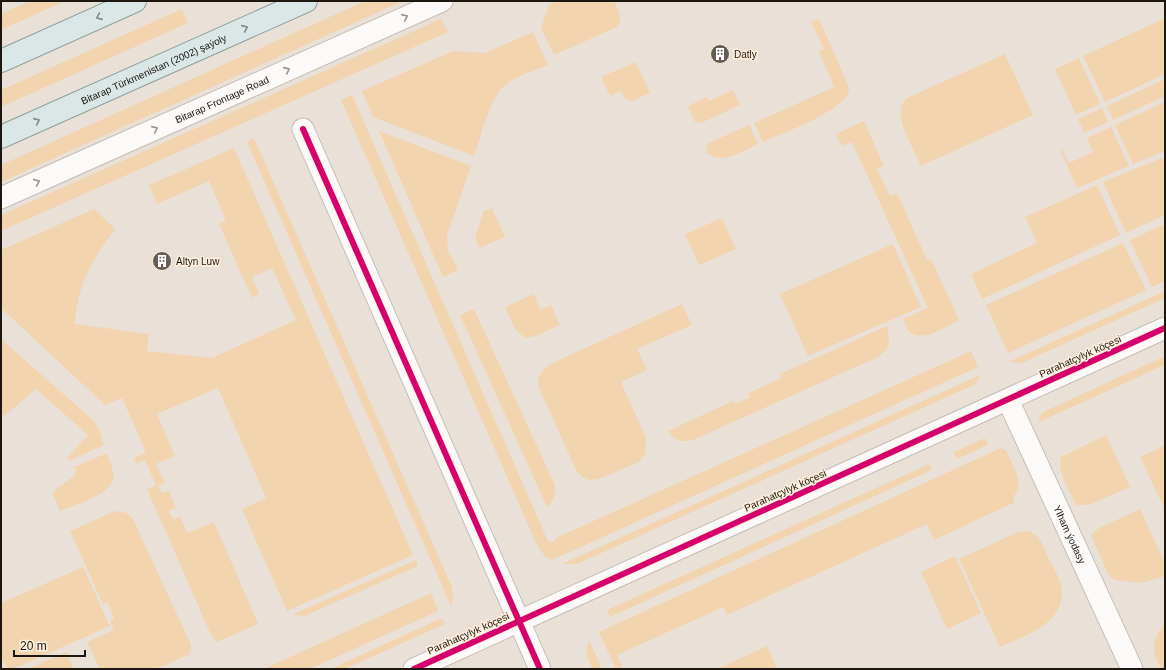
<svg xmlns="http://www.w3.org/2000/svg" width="1166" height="670" font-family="Arial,sans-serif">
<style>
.green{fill:#f2d4af}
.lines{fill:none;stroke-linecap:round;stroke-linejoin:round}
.street-casing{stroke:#c5beb7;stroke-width:23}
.primary-casing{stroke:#91a29e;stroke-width:24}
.street{stroke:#fcfaf9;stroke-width:21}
.primary{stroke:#dbe6e6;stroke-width:22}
.cycleway-casing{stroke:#ffefdd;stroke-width:8}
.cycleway{stroke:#d6006c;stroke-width:6}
.oneway{stroke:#858986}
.oneway2{stroke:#979490}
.labels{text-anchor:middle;stroke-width:3;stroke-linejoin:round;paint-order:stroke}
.poi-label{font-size:10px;fill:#1c1710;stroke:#ffefdd;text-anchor:start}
.street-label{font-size:10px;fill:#1c1710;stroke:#ffefdd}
</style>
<rect width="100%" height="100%" fill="#e9e1d8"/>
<g class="green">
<polygon points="30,1 65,1 1,30 1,14"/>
<polygon points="365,1 403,1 1,182 1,165"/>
<path d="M 558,1 L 614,1 C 618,10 625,20 615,28 L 554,55 L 541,28 L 549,5 Z"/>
<polygon points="182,9 188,23 1,107 1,90"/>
<polygon points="1165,18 1165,74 1105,102 1083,56"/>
<polygon points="441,19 448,32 1,231 1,215"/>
<path d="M 819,19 L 849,87 C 853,108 780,134 763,142 L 754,123 L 834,87 L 819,51 L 824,49 L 811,22 Z"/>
<path d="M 533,32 L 548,65 C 534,71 514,76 503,87 C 489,101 481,137 474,156 L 373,117 L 362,91 L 453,51 L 485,53 Z"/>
<path d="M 1005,54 L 1033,115 L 921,166 C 914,148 887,110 909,97 Z"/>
<polygon points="1079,58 1100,104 1076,115 1055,69"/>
<polygon points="636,62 650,93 630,102 628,98 625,99 621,91 610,96 601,77"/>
<polygon points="1165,79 1165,96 1113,120 1107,106"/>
<polygon points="733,90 740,105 701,123 695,122 688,106 707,97 709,101"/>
<polygon points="352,95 548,541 551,543 558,537 971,351 978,367 552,560 544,555 537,545 341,100"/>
<polygon points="1165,102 1165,151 1133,164 1115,125"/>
<polygon points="1102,108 1108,122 1084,133 1078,119"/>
<path d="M 864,121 L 884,166 L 877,169 L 890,196 L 897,193 L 927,260 L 931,259 L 959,320 C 947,326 925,342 911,333 C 907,330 905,323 903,319 L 928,308 L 852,142 L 842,146 L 836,134 Z"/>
<path d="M 749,125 L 758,144 C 743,151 722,166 707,153 L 706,148 L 709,143 Z"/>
<polygon points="1111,127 1129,166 1077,188 1060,150 1062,149 1069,163 1093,152 1087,138"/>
<polygon points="379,131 471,166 447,235 448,250 458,270 443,277"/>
<polygon points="254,138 452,587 453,598 451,606 247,142"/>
<path d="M 234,148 L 413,555 L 287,611 L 242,509 L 266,498 L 218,388 L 157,414 L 175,456 L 156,464 L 165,483 L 158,486 L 162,493 L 169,491 L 176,508 L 169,511 L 173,519 L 180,517 L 187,533 L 214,522 L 258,624 L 217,642 L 211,635 L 147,489 L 156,485 L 145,460 L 136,464 L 134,458 L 146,452 L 122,398 L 105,405 L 1,308 L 1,250 L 94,209 L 115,229 C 92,261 77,284 75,324 L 149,334 L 147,351 L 212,358 L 296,320 L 272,268 L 252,277 L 259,294 L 252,298 L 219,224 L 226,220 L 209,181 L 157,204 L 149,185 Z"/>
<polygon points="1162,158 1165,163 1165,215 1126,233 1103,182"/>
<polygon points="1097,185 1120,235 982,299 971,274 1037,243 1025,217"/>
<polygon points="492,208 505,237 479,248 475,238 484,211"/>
<polygon points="722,218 736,249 699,265 685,234"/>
<polygon points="1165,224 1165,281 1152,287 1130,240"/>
<polygon points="1123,243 1146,290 1008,353 986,305"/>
<polygon points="893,244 921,307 808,356 780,294"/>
<polygon points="1165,291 1165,298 1022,363 1008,362"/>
<polygon points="534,294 540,310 551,305 560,325 536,336 525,338 515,329 505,307"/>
<path d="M 682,304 L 692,325 L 637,349 L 647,370 L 621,382 L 646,438 L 645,454 L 639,462 L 599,479 L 589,480 L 584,478 L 577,472 L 540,390 C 536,379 539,373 548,365 Z"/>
<path d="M 474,309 L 554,483 C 557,492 555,501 547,507 L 460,315 Z"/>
<path d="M 887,326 L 889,338 L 888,348 L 878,357 L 693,440 C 682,443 674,440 668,431 L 733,401 L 735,404 L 750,397 L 748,393 L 782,378 L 780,374 Z"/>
<polygon points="1,339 94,421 99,429 104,445 69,461 67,458 88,435 36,389 4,416 1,412"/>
<polygon points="1165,356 1165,365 1039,422 1040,416 1043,412"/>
<polygon points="980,375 976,384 577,564 562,564"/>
<path d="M 1106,435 L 1130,487 L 1089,505 L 1076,505 C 1071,492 1056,471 1061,457 Z"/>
<polygon points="985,438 988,445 957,459 954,452"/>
<polygon points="1165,445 1165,510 1140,457"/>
<path d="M 1001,448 L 1006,450 C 1012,465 1026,483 1013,497 L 1015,502 L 934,540 L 927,524 L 727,615 L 723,607 L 617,655 L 623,669 L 616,669 L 599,632 Z"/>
<path d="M 107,453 C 109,461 115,471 113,480 C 109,495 73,506 60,511 L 52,493 L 75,475 L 76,470 L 74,467 Z"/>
<polygon points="929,464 932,470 610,617 607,610"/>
<polygon points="1140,509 1165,563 1165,576 1142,583 1114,580 1108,574 1091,535 1099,528"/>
<polygon points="115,511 127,513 133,519 191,645 190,654 156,669 100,669 87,642 114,630 110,621 114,618 107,602 103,604 70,531"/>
<path d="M 1028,531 C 1041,535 1044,548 1049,559 C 1053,567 1059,576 1061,585 C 1068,623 1027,635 1000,647 L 959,559 L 1018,532 Z"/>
<polygon points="955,556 981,613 947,629 921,572"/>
<polygon points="416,560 418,566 304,616 294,615 294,614"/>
<polygon points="83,567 110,626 13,669 7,669 1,657 1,603"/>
<polygon points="431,593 438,611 310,669 264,669"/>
<polygon points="442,618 445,624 345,669 330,669"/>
<path d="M 1163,626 L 1165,629 L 1165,669 L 1161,669 C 1152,649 1150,644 1163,626 Z"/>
<polygon points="590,642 602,669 592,669 587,656 587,644"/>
<polygon points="767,646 777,669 717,669"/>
<polygon points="66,652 74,669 28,669"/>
</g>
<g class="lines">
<defs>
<g id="street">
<polyline points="303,129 540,669"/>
<path id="s1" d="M 1,198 L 442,1"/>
<path id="s2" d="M 1008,400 L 1132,669"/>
<polyline points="414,669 1165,328"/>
</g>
<g id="primary">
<polyline points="1,61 135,1"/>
<path id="s3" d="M 1,137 L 306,1"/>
</g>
</defs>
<use href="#street" class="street-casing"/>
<use href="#primary" class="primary-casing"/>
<use href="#street" class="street"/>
<use href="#primary" class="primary"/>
<defs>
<g id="cycleway">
<polyline points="303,129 540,669"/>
<polyline points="414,669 1165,328"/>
</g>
</defs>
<use href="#cycleway" class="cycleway-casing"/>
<use href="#cycleway" class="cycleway"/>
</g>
<defs><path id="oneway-chevron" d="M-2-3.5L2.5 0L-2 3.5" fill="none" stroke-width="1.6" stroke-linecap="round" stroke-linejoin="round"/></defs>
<g class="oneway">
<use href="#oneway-chevron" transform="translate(99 17) rotate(156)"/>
<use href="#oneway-chevron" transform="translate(245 28) rotate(-24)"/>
<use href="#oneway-chevron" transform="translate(37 121) rotate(-24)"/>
</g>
<g class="oneway2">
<use href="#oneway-chevron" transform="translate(405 17) rotate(-24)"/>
<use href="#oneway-chevron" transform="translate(287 70) rotate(-24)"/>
<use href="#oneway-chevron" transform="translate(155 129) rotate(-24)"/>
<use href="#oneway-chevron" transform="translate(37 182) rotate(-24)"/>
</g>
<defs>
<symbol id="building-disc" viewBox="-11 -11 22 22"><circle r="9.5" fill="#645e56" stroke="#ffefdd"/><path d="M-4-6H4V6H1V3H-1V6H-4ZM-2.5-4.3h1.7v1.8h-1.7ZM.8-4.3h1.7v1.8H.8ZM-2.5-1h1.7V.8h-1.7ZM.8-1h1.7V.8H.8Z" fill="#fff"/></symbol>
</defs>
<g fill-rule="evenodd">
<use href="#building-disc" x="709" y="43" width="22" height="22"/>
<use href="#building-disc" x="151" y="250" width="22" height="22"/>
</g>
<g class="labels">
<g class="poi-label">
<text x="734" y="58">Datly</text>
<text x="176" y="265">Altyn Luw</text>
</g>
<g class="street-label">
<text dy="4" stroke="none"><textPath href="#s3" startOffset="167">Bitarap Türkmenistan (2002) şaýoly</textPath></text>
<text dy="4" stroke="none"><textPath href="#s1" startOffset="242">Bitarap Frontage Road</textPath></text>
<text transform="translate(1080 356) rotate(-24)" y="4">Parahatçylyk köçesi</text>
<text transform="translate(785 490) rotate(-24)" y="4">Parahatçylyk köçesi</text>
<text dy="4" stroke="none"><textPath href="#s2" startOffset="148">Ylham ýodasy</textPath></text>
<text transform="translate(468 633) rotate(-24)" y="4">Parahatçylyk köçesi</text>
</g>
</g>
<rect width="1166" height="670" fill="none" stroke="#1c1710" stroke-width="4"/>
<path d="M14 650v6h71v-6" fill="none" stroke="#1c1710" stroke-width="2"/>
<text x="20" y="650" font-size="12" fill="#1c1710" stroke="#ffefdd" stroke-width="3" paint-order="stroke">20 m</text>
</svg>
